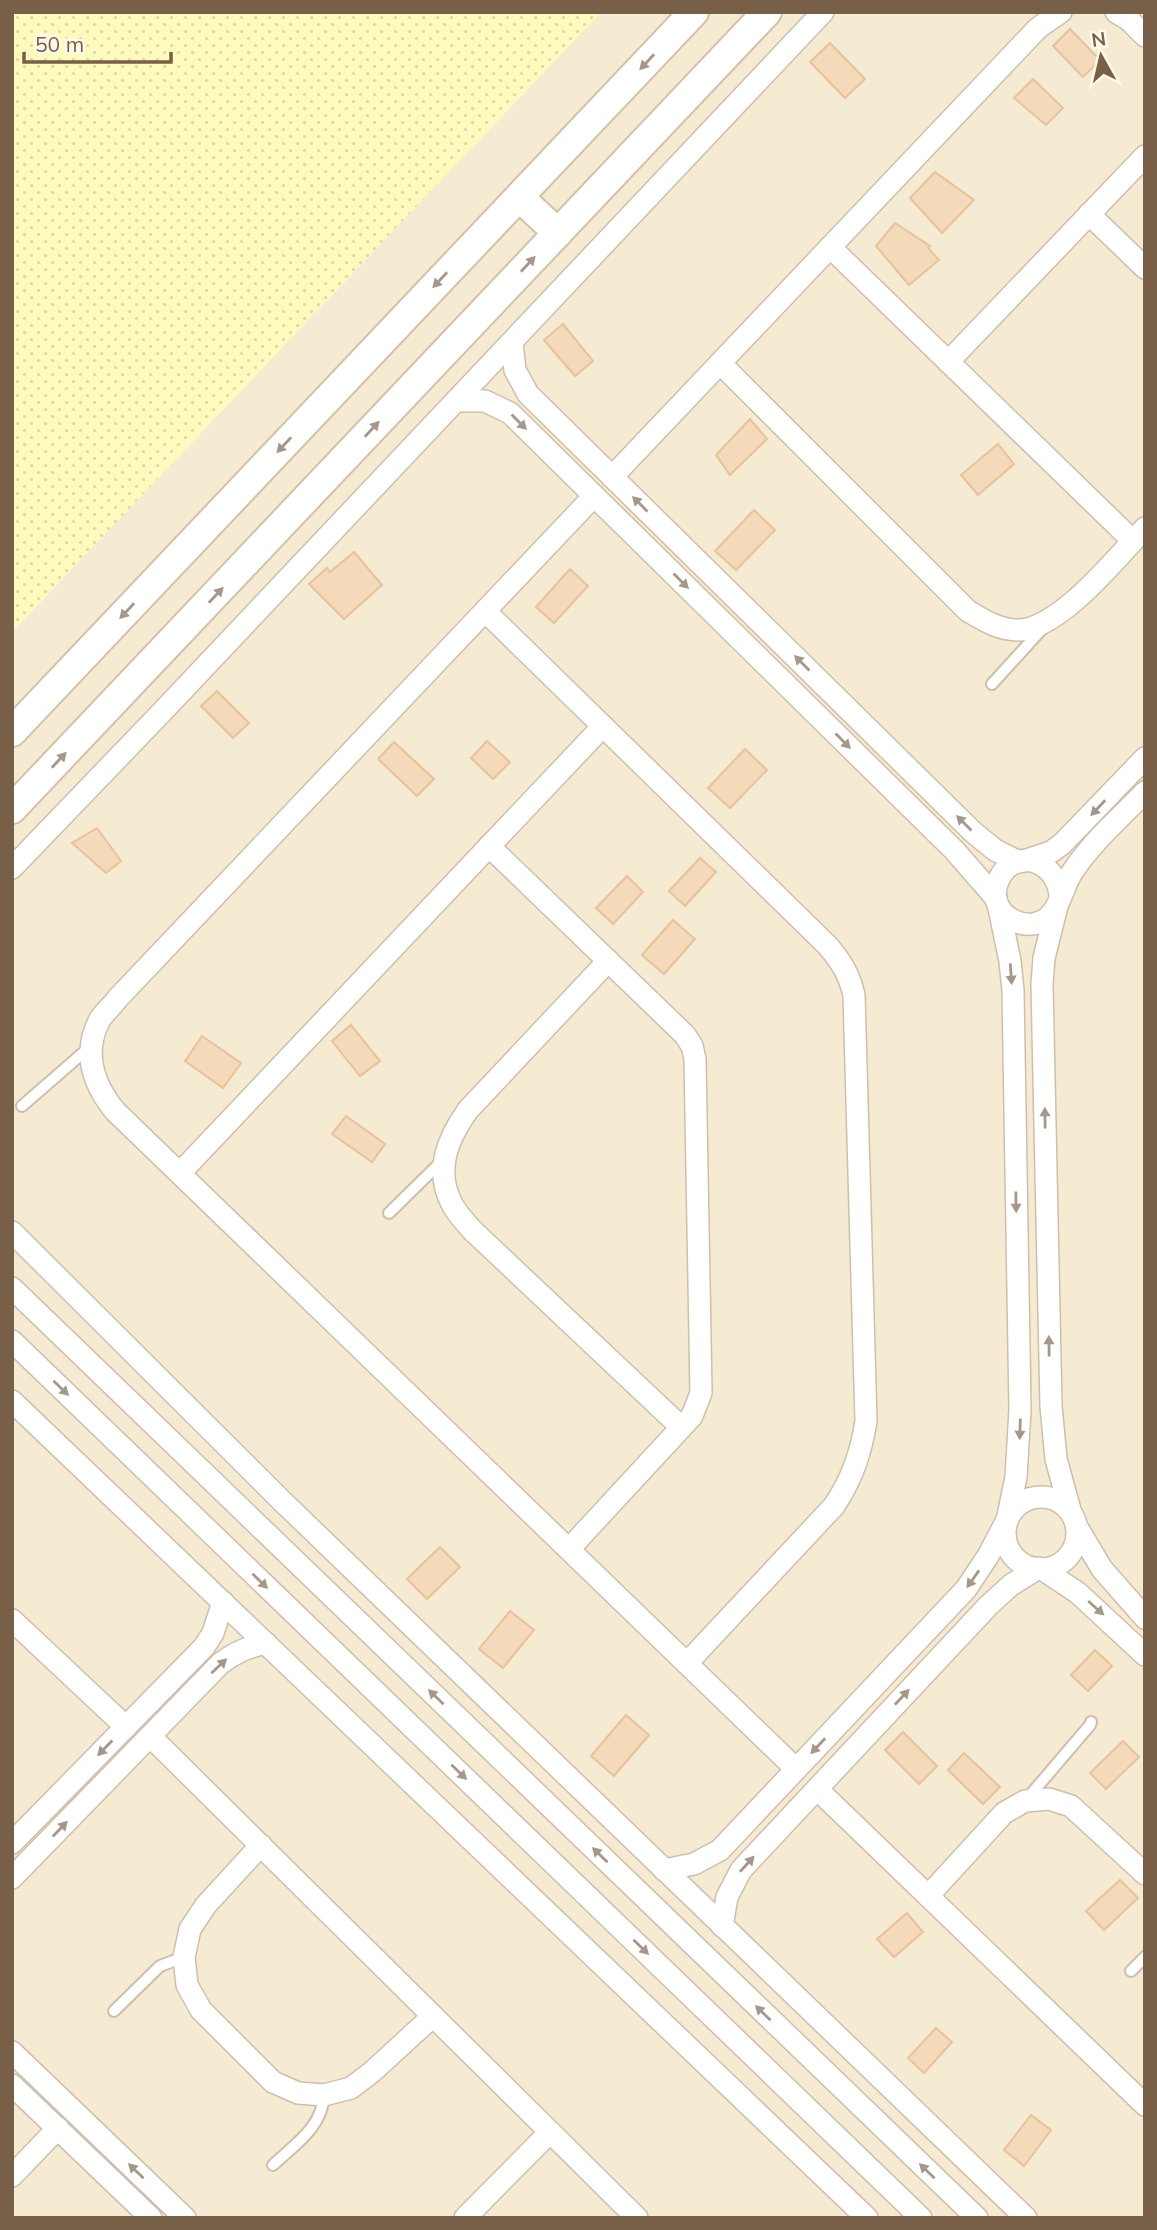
<svg xmlns="http://www.w3.org/2000/svg" width="1157" height="2230" font-family="Mulish,sans-serif">
<style>
.residential{fill:#f5ead2}
.sand{fill:url(#sand-dots)}
.building{fill:#f4d9ba;stroke:#e8c299;stroke-width:2}
.lines{fill:none;stroke-linecap:round;stroke-linejoin:round}
.lane-casing{stroke:#cfbfaa;stroke-width:14}
.street-casing{stroke:#cfbfaa;stroke-width:24}
.secondary-casing{stroke:#d3c1a6;stroke-width:32}
.lane{stroke:#fff;stroke-width:10}
.street{stroke:#fff;stroke-width:21}
.secondary{stroke:#fff;stroke-width:28}
.oneway{fill:#a79788}
</style>
<defs>
<pattern id="sand-dots" width="8" height="8" patternUnits="userSpaceOnUse" patternTransform="scale(1.75)"><rect width="8" height="8" fill="#fef9bd"/><path d="M2 2h.1M6 6h.1" fill="none" stroke="#ddd8a4" stroke-width="1.8" stroke-linecap="round"/></pattern>
</defs>
<rect width="100%" height="100%" fill="#fdf7e4"/>
<polygon class="residential" points="601,12 1145,12 1145,2218 12,2218 12,632"/>
<polygon class="sand" points="12,12 601,12 12,632"/>
<g class="building">
<polygon points="1070,29 1100,60 1083,77 1053,46"/>
<polygon points="830,43 865,79 845,98 810,62"/>
<polygon points="1033,79 1063,108 1046,125 1014,98"/>
<polygon points="935,172 974,200 942,233 910,198"/>
<polygon points="895,223 930,246 928,248 939,260 909,285 876,246"/>
<polygon points="563,324 593,361 575,376 544,340"/>
<polygon points="750,419 767,439 730,475 716,455"/>
<polygon points="998,444 1014,464 978,495 961,475"/>
<polygon points="754,510 775,530 736,570 715,551"/>
<polygon points="354,552 382,585 344,619 309,584 327,568 330,572"/>
<polygon points="570,569 588,586 554,623 536,607"/>
<polygon points="217,691 249,723 233,738 201,706"/>
<polygon points="487,741 510,762 493,779 471,758"/>
<polygon points="394,742 434,779 417,796 378,759"/>
<polygon points="745,749 767,770 730,808 708,788"/>
<polygon points="97,828 121,861 106,873 72,843"/>
<polygon points="700,858 716,872 685,906 669,891"/>
<polygon points="627,876 643,892 613,924 596,908"/>
<polygon points="673,920 695,939 664,974 642,955"/>
<polygon points="351,1025 380,1061 360,1076 332,1041"/>
<polygon points="202,1036 241,1063 223,1088 185,1061"/>
<polygon points="346,1116 385,1144 372,1162 332,1134"/>
<polygon points="440,1547 460,1567 427,1599 407,1579"/>
<polygon points="510,1611 534,1630 503,1668 479,1649"/>
<polygon points="1095,1650 1112,1666 1088,1691 1071,1675"/>
<polygon points="626,1715 649,1735 614,1776 591,1756"/>
<polygon points="903,1732 937,1766 919,1784 885,1750"/>
<polygon points="1123,1741 1139,1757 1106,1789 1090,1773"/>
<polygon points="964,1753 1000,1787 983,1804 948,1770"/>
<polygon points="1120,1880 1138,1898 1104,1930 1086,1911"/>
<polygon points="907,1913 923,1932 894,1957 877,1939"/>
<polygon points="936,2028 952,2042 924,2073 908,2058"/>
<polygon points="1031,2115 1051,2130 1024,2166 1004,2150"/>
</g>
<g class="lines">
<defs>
<g id="lane">
<polyline points="992,684 1042,629"/>
<polyline points="22,1106 91,1046"/>
<polyline points="389,1213 442,1161"/>
<polyline points="1026,1800 1090,1725 1091,1722"/>
<polyline points="1131,1971 1145,1957"/>
<polyline points="114,2011 160,1966 184,1957"/>
<path d="M 273,2165 C 295,2144 322,2128 324,2095"/>
</g>
<g id="street">
<polyline points="1116,12 1129,20 1145,36"/>
<polyline points="1089,214 1145,268"/>
<polyline points="830,247 1133,541"/>
<polyline points="512,342 515,370 528,394 973,832 995,850 1019,862"/>
<polyline points="948,362 1145,156"/>
<path d="M 720,363 L 968,611 C 985,621 999,630 1019,630 C 1060,629 1117,557 1145,528"/>
<polyline points="457,401 485,401 510,413 954,850 996,898"/>
<polyline points="612,477 1038,28 1061,12"/>
<path d="M 594,496 L 118,998 C 113,1005 105,1012 100,1019 C 82,1053 93,1084 115,1111 L 796,1769"/>
<path d="M 485,611 L 827,945 C 841,961 849,974 854,995 L 866,1421 C 861,1453 852,1479 834,1506 L 687,1663"/>
<polyline points="489,846 685,1035 692,1046 695,1059 701,1393 692,1416 569,1549"/>
<polyline points="1024,861 1051,852 1062,844 1145,758"/>
<polyline points="12,868 162,712 823,12"/>
<path d="M 1060,895 C 1056,859 1013,846 998,881 C 983,916 1035,942 1055,909 C 1062,898 1065,883 1073,871 C 1092,842 1121,817 1145,792"/>
<polyline points="1057,906 1044,958 1042,984 1051,1406 1056,1459 1070,1510"/>
<polyline points="999,908 1010,961 1013,990 1020,1410 1016,1477 1008,1516"/>
<path d="M 608,961 L 468,1110 C 448,1138 434,1170 452,1204 C 457,1214 466,1223 473,1231 L 681,1427"/>
<polyline points="180,1173 603,726"/>
<polyline points="12,1232 283,1502 1026,2218"/>
<polyline points="12,1288 977,2218"/>
<polyline points="12,1341 921,2218"/>
<polyline points="12,1401 867,2218"/>
<circle cx="1041" cy="1533" r="36"/>
<polyline points="1077,1527 1102,1569 1145,1618"/>
<polyline points="1042,1569 1078,1593 1145,1655"/>
<polyline points="12,1620 126,1727"/>
<polyline points="150,1736 637,2218"/>
<polyline points="817,1789 1145,2105"/>
<polyline points="12,1843 204,1647 213,1633 223,1602"/>
<polyline points="261,1845 206,1905 190,1929 184,1957 187,1985 201,2010 273,2082 298,2093 324,2095 351,2088 372,2072 433,2016"/>
<polyline points="664,1870 694,1864 720,1850 966,1589 988,1556 1007,1520"/>
<path d="M 12,1878 L 221,1663 C 236,1652 248,1647 266,1643"/>
<polyline points="928,1896 1004,1813 1025,1801 1049,1799 1071,1806 1145,1874"/>
<polyline points="722,1926 727,1897 741,1870 988,1606 1011,1585 1038,1568"/>
<polyline points="12,2052 185,2218"/>
<polyline points="12,2085 151,2218"/>
<polyline points="12,2176 58,2128"/>
<polyline points="465,2218 550,2132"/>
</g>
<g id="secondary">
<polyline points="519,197 558,233"/>
<polyline points="12,732 694,12"/>
<polyline points="12,809 767,12"/>
</g>
</defs>
<use href="#lane" class="lane-casing"/>
<use href="#street" class="street-casing"/>
<use href="#secondary" class="secondary-casing"/>
<use href="#lane" class="lane"/>
<use href="#street" class="street"/>
<use href="#secondary" class="secondary"/>
</g>
<defs><path id="oneway-solid" d="M-6-.8H1V-3.2L6.5 0L1 3.2V.8H-6Z" transform="scale(1.75)"/></defs>
<g class="oneway">
<use href="#oneway-solid" transform="translate(647 62) rotate(133)"/>
<use href="#oneway-solid" transform="translate(528 264) rotate(-47)"/>
<use href="#oneway-solid" transform="translate(440 280) rotate(133)"/>
<use href="#oneway-solid" transform="translate(519 422) rotate(45)"/>
<use href="#oneway-solid" transform="translate(372 429) rotate(-47)"/>
<use href="#oneway-solid" transform="translate(284 445) rotate(133)"/>
<use href="#oneway-solid" transform="translate(640 504) rotate(-135)"/>
<use href="#oneway-solid" transform="translate(681 581) rotate(45)"/>
<use href="#oneway-solid" transform="translate(216 595) rotate(-47)"/>
<use href="#oneway-solid" transform="translate(127 611) rotate(133)"/>
<use href="#oneway-solid" transform="translate(802 663) rotate(-135)"/>
<use href="#oneway-solid" transform="translate(843 741) rotate(45)"/>
<use href="#oneway-solid" transform="translate(59 760) rotate(-47)"/>
<use href="#oneway-solid" transform="translate(1098 808) rotate(133)"/>
<use href="#oneway-solid" transform="translate(964 823) rotate(-135)"/>
<use href="#oneway-solid" transform="translate(1011 974) rotate(86)"/>
<use href="#oneway-solid" transform="translate(1045 1118) rotate(-91)"/>
<use href="#oneway-solid" transform="translate(1016 1202) rotate(89)"/>
<use href="#oneway-solid" transform="translate(1049 1346) rotate(-91)"/>
<use href="#oneway-solid" transform="translate(61 1388) rotate(44)"/>
<use href="#oneway-solid" transform="translate(1020 1429) rotate(92)"/>
<use href="#oneway-solid" transform="translate(973 1579) rotate(125)"/>
<use href="#oneway-solid" transform="translate(260 1581) rotate(44)"/>
<use href="#oneway-solid" transform="translate(1096 1608) rotate(42)"/>
<use href="#oneway-solid" transform="translate(219 1666) rotate(-43)"/>
<use href="#oneway-solid" transform="translate(436 1697) rotate(-136)"/>
<use href="#oneway-solid" transform="translate(902 1697) rotate(-47)"/>
<use href="#oneway-solid" transform="translate(818 1746) rotate(133)"/>
<use href="#oneway-solid" transform="translate(105 1748) rotate(134)"/>
<use href="#oneway-solid" transform="translate(459 1772) rotate(44)"/>
<use href="#oneway-solid" transform="translate(60 1829) rotate(-46)"/>
<use href="#oneway-solid" transform="translate(600 1855) rotate(-136)"/>
<use href="#oneway-solid" transform="translate(747 1864) rotate(-48)"/>
<use href="#oneway-solid" transform="translate(641 1947) rotate(44)"/>
<use href="#oneway-solid" transform="translate(763 2013) rotate(-136)"/>
<use href="#oneway-solid" transform="translate(136 2171) rotate(-136)"/>
<use href="#oneway-solid" transform="translate(927 2171) rotate(-136)"/>
</g>
<rect width="1157" height="2230" fill="none" stroke="#775f48" stroke-width="28"/>
<g transform="translate(1101 56) rotate(352)" stroke="#fffaeb" stroke-width="5" paint-order="stroke">
<path d="M0-5L12 26L0 18L-12 26Z" fill="#775f48"/>
<text y="-10" font-size="19" font-weight="bold" text-anchor="middle" fill="#775f48">N</text>
</g>
<path d="M24 52v10h147v-10" fill="none" stroke="#775f48" stroke-width="3.5"/>
<text x="35" y="52" font-size="21" fill="#775f48" stroke="#fffaeb" stroke-width="5" paint-order="stroke">50 m</text>
</svg>
